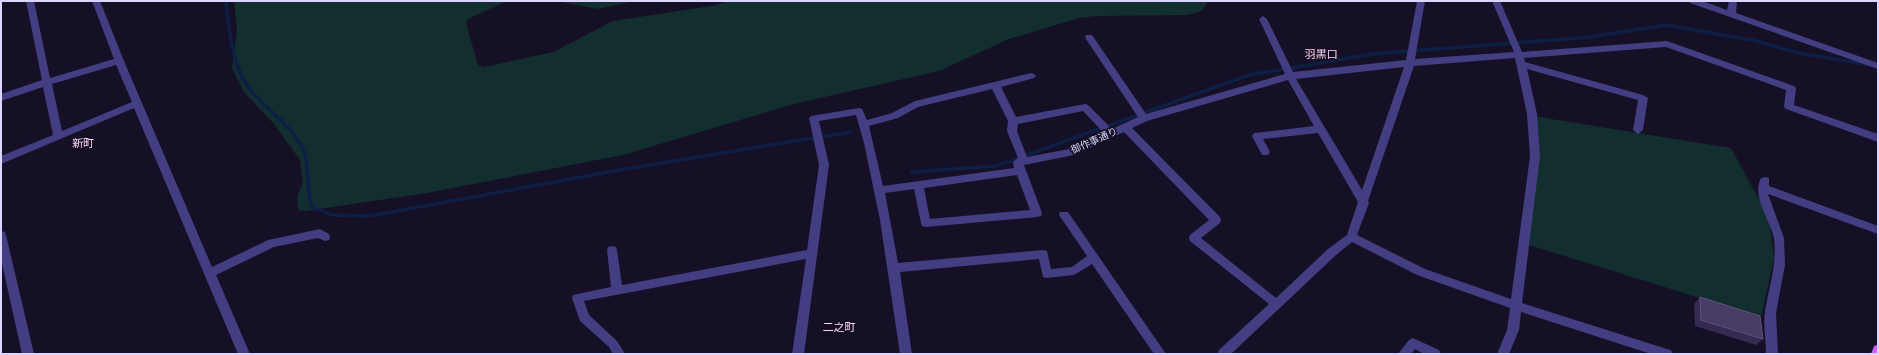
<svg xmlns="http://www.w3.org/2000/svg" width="1879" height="355" font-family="'IBM Plex Sans','Noto Sans JP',sans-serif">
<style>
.green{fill:#132e2e}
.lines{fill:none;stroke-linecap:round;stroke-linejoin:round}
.stream{stroke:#0e1f45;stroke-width:3.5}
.minor{fill:#433d82;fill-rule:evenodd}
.major{fill:#c961f9;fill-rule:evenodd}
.wall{fill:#342a52}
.building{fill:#463c64;stroke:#5d547c}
.labels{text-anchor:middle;stroke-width:3.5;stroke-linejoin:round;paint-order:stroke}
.street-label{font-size:10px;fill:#dcd5fd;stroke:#151025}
.neighbourhood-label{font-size:11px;fill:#fdd7ed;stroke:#151025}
</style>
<rect width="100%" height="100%" fill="#151025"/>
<g class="green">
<polygon points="234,1 507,1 468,19 466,23 478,65 484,67 553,52 613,21 717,5 726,1 1208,1 1202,11 1188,15 1096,16 1079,18 1009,39 939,71 794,104 623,155 427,193 305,211 298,210 297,198 303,182 300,160 274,124 244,92 232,68 237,30"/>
<polygon points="556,1 634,1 598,9"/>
<polygon points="1527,115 1731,148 1769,218 1774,258 1761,317 1529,245 1536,177"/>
</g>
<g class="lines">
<g class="stream">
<path d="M 226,1 C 228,25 232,63 246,84 C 261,107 287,120 301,145 C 311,164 305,187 312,207 L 332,215 L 369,216 L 631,168 L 851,132"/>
<polyline points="912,172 996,166 1249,75 1373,54 1591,37 1665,25 1753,40 1798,53 1878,66"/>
</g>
<g class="minor">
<path d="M 26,1 L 34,1 L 50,78 L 114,59 L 92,1 L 100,1 L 124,61 L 212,267 L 268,240 L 320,229 L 329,234 L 330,237 L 329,240 L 325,241 L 318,238 L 274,247 L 216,275 L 250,354 L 238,354 L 134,108 L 1,164 L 1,156 L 53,135 L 43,87 L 1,101 L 1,94 L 42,80 ZM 116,65 L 132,102 L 62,131 L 52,84 Z"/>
<path d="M 1417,1 L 1425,1 L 1415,59 L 1514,52 L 1492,1 L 1500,1 L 1522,52 L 1667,41 L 1794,86 L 1796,88 L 1794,105 L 1878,134 L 1878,142 L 1786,109 L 1784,107 L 1786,90 L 1666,47 L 1524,58 L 1525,62 L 1643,95 L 1648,98 L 1643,130 L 1638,134 L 1633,130 L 1638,100 L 1527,69 L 1537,114 L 1540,156 L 1522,303 L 1667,349 L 1671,350 L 1673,354 L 1651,354 L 1521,312 L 1519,330 L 1509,354 L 1497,354 L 1507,330 L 1510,308 L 1417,275 L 1352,242 L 1336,255 L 1231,354 L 1217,354 L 1219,350 L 1269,304 L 1190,241 L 1189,238 L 1190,235 L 1209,220 L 1124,132 L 1074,155 L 1024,165 L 1042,213 L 1041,216 L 1037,217 L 926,227 L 922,226 L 921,223 L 914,189 L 885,193 L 898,263 L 1043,250 L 1047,251 L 1051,269 L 1072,267 L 1087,256 L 1059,215 L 1060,212 L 1068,212 L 1166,354 L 1154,354 L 1092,264 L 1074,275 L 1047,278 L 1043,277 L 1039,259 L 900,272 L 912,354 L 900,354 L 880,220 L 864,143 L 856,115 L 819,121 L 829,165 L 804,354 L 792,354 L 806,259 L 584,301 L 589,315 L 617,341 L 625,354 L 613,354 L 609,347 L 580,321 L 572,298 L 573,295 L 611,287 L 607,250 L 608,247 L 612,246 L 616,247 L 617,250 L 622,285 L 807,250 L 819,165 L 809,118 L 811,116 L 859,108 L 862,109 L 867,120 L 892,113 L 915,101 L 1031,73 L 1034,74 L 1036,76 L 1034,78 L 1001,87 L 1016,117 L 1085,104 L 1088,105 L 1112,129 L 1138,117 L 1086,39 L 1085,37 L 1086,35 L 1092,35 L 1146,114 L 1285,74 L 1259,19 L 1263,16 L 1267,19 L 1293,72 L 1406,60 ZM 1515,58 L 1527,114 L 1530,156 L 1511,299 L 1425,269 L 1357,235 L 1369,203 L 1368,201 L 1414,66 ZM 1404,67 L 1362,190 L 1296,79 ZM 1288,80 L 1314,126 L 1254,133 L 1252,136 L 1262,155 L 1268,155 L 1270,152 L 1263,139 L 1318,133 L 1358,202 L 1347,235 L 1328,249 L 1276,298 L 1201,238 L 1220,223 L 1221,220 L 1220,217 L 1132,128 L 1147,121 ZM 992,89 L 1008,121 L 1007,131 L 1018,158 L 1013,162 L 1014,168 L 883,186 L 869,126 L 898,118 L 918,107 ZM 1083,111 L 1104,133 L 1069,149 L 1027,157 L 1017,131 L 1018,124 ZM 1017,175 L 1030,210 L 930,219 L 924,188 Z"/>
<polygon points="1689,1 1702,1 1727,10 1729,1 1737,1 1736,13 1878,63 1878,69 1690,3"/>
<path d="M 1765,177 L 1769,178 L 1769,186 L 1878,226 L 1878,234 L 1768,194 L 1784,238 L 1785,265 L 1776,313 L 1778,354 L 1766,354 C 1766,340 1763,325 1765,311 C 1769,287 1777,264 1774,239 C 1771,220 1751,198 1761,178 Z"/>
<polygon points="1,231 5,232 6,235 34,354 22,354 1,259"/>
<polygon points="1413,338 1439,350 1441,354 1424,354 1415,349 1411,354 1398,354 1409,340"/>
</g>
<polygon class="major" points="1878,345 1878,354 1871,354 1874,346"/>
</g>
<polygon class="wall" points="1700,297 1763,339 1756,345 1695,326 1694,304"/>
<polygon class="building" points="1700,297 1760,316 1763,339 1701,320"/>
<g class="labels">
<g class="street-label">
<text transform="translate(1094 140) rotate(-24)" y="4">御作事通り</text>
</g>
<g class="neighbourhood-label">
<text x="1321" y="58">羽黒口</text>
<text x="83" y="147">新町</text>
<text x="839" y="331">二之町</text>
</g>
</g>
<rect width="1879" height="355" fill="none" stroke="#dcd5fd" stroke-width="4"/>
</svg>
